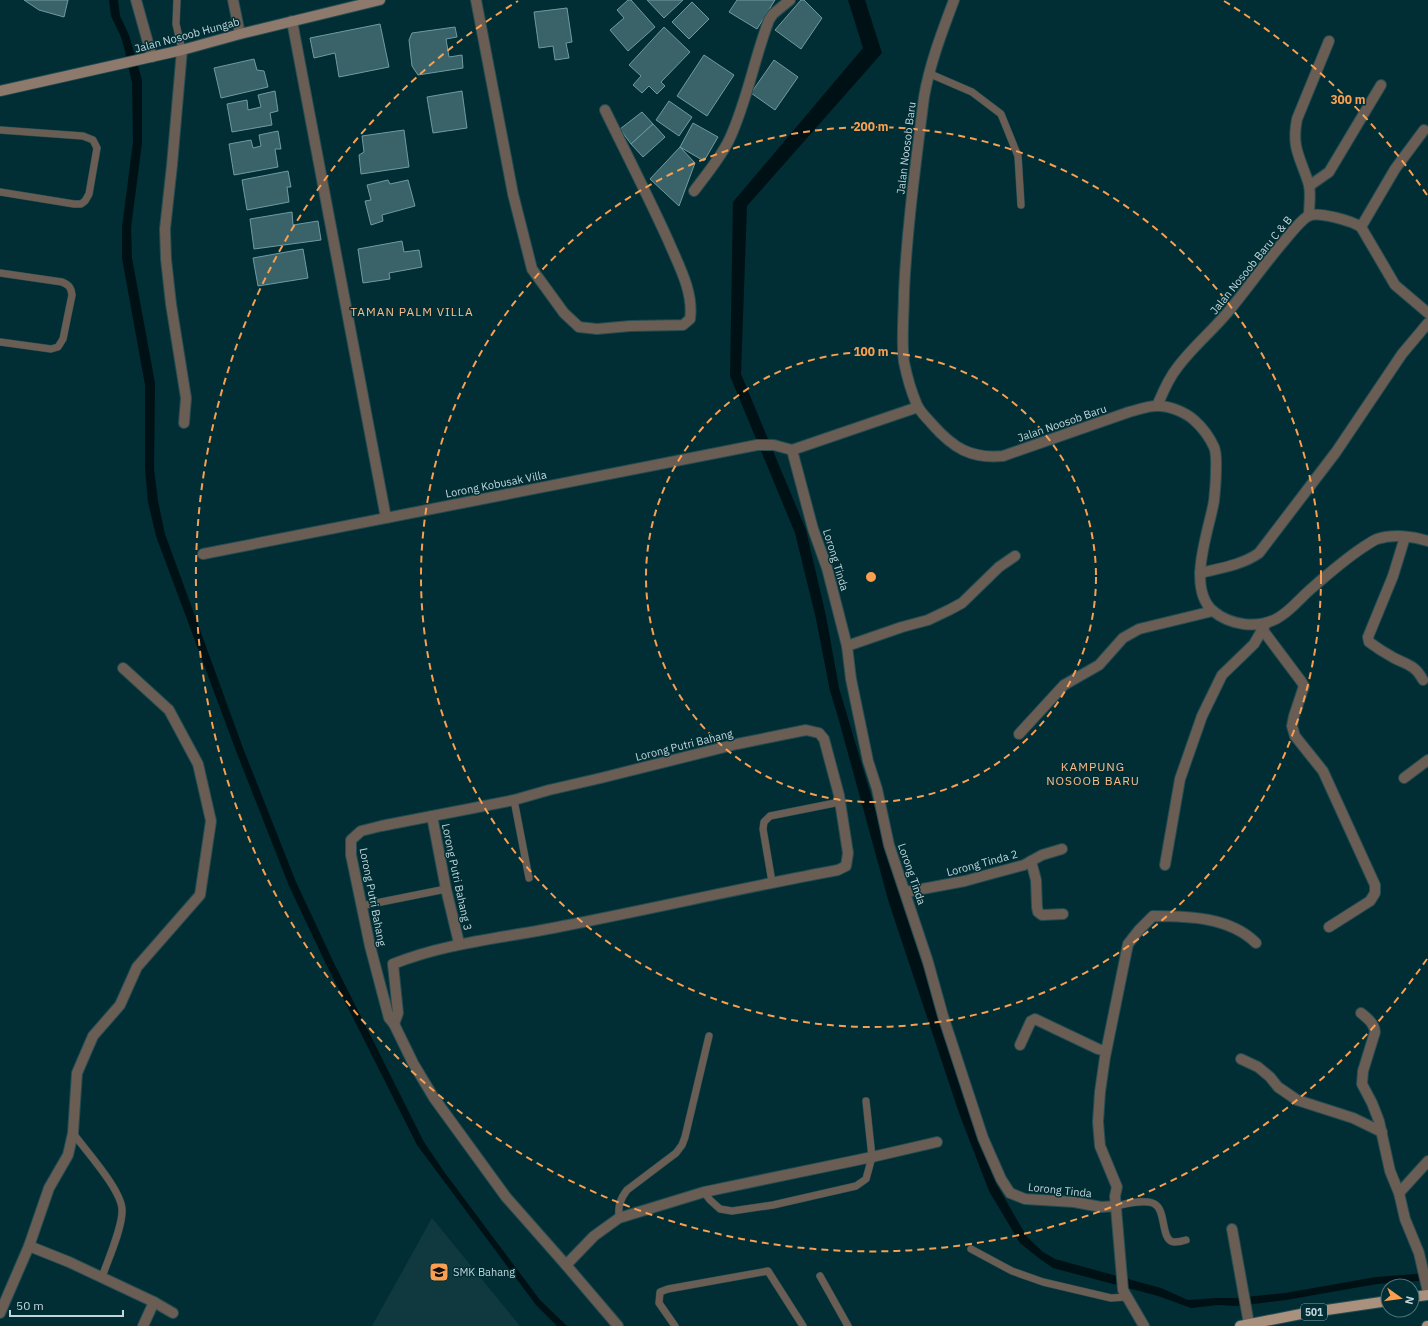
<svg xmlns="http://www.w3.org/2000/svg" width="1428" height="1326" font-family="'IBM Plex Sans',sans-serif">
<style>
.built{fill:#10393f}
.water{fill:#001115}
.building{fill:#3a6369;stroke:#709aa1}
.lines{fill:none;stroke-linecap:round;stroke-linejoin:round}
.service-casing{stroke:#244c52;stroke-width:8}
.minor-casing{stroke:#244c52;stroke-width:12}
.secondary-casing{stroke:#244c52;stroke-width:12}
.primary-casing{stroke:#244c52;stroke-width:12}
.service{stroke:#695d54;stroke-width:7}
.minor{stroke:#695d54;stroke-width:10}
.secondary{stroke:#8d7a6c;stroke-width:10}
.primary{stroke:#a9917e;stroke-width:10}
.ring{fill:none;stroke:#fa9f4f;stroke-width:2;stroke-dasharray:7 5}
.labels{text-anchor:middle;stroke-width:3;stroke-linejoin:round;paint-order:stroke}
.shield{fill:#012e34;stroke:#87a4a8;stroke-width:1}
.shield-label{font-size:10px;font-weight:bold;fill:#c1d6da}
.street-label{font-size:11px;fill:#c1d6da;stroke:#012e34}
.poi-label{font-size:11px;fill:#c1d6da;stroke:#012e34;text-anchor:start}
.neighbourhood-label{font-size:12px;letter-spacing:1px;fill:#fdbc89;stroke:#012e34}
.centre{fill:#fa9f4f;stroke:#012e34;stroke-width:2}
.ring-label{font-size:12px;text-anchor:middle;font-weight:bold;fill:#fa9f4f;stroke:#012e34;stroke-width:3;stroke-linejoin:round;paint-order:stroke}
</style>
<rect width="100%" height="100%" fill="#012e34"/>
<polygon class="built" points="432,1218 520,1326 372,1326"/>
<g class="water">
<polygon points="109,0 118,0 120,16 129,35 142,80 142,143 131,228 132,258 155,383 154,469 158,501 165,534 243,748 296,882 333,961 424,1142 445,1173 540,1300 567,1326 557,1326 536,1305 417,1145 326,964 289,886 236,751 156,536 148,502 145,468 145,385 122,258 122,227 133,142 132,83 125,51 121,37 111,16"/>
<polygon points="848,0 865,0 882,53 747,206 741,374 806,530 826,616 839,688 902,900 981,1139 997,1185 1027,1237 1043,1252 1055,1259 1161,1288 1188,1300 1215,1298 1236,1298 1285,1293 1376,1277 1428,1273 1428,1278 1418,1281 1377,1284 1286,1300 1237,1306 1218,1305 1191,1308 1158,1296 1053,1268 1040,1259 1020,1243 989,1191 959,1113 889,903 838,717 830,691 816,619 795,533 730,376 733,202 863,48"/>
</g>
<g class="building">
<polygon points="24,0 68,0 64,17 39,10"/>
<polygon points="628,0 631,0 655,27 628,51 610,30 624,18 617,10"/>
<polygon points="647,0 683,0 664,18"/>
<polygon points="737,0 775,0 757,29 729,12"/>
<polygon points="801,0 804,0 822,18 801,49 775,30"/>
<polygon points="692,2 709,19 689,39 672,22"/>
<polygon points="567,8 572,42 566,43 569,58 555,60 553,46 539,48 534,12"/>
<polygon points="380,24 389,67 339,77 335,53 314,58 310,38"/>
<polygon points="455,27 457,37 446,39 449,57 462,55 463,68 418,75 412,66 409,40 412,33"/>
<polygon points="664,27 690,52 661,82 665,86 657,94 649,86 642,93 633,85 641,76 629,65"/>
<polygon points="704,55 734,75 707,116 677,96"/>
<polygon points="254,59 257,70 264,71 268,87 221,98 214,68"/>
<polygon points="774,60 798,77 775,110 751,93"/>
<polygon points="275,91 278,111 270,113 272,125 232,132 227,104 247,100 248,110 261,107 258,95"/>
<polygon points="462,91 467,128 433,133 427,97"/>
<polygon points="669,101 692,117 679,136 656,120"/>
<polygon points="642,112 653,124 631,144 620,129"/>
<polygon points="693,123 718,137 704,161 680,147"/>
<polygon points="653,124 665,137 643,157 631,144"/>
<polygon points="404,130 409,167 361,174 359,155 364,152 362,136"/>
<polygon points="278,131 281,149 275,149 278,167 234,175 229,144 251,140 253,148 261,146 259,135"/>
<polygon points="680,147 695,163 679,206 650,179"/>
<polygon points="288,171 291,187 287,187 289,202 247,210 242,180"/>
<polygon points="388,180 390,184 408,180 415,206 382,215 383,221 371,225 365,201 371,200 367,185"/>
<polygon points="292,212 293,225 318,221 321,240 254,249 250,219"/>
<polygon points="402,241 404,252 419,250 422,267 389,273 390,279 363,283 358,249"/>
<polygon points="303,249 308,278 258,286 253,258"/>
</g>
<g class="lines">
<defs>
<g id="service">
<polyline points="177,0 176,24 182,50"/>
<polyline points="928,73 972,92 1001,114 1018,156 1021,205"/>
<polyline points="0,130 83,136 93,140 97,148 89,194 85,201 81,204 74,204 0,192"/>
<path d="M 0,273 L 62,282 C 69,285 71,287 72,295 L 63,339 L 58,347 L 51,349 L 0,342"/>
<polyline points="514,800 529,878"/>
<polyline points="772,882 763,829 764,822 770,816 840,802"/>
<polyline points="361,906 446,889"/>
<path d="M 73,1133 C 85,1150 122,1190 122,1210 C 123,1226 108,1260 102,1277"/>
<polyline points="704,1192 710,1200 720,1209 732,1211 773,1205 856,1186 866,1179 872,1157 866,1101"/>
<path d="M 1116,1206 C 1126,1204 1148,1198 1156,1205 C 1166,1212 1161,1241 1174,1242 C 1178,1242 1183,1241 1186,1240"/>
<path d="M 619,1218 C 618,1206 620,1199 627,1190 L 676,1153 L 682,1145 L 685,1137 L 709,1036"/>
<polyline points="971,1249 1012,1271 1043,1282 1111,1298 1127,1297"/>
<polyline points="820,1276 848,1326"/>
<polyline points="675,1326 659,1303 660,1292 668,1289 768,1271 803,1326"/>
</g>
<g id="minor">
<polyline points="136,0 152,57"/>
<polyline points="233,0 240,34"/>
<path d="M 476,0 L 513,194 L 532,269 L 564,313 L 579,327 L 597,329 L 630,326 L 683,325 L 690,319 C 694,292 678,264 668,240 C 648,196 626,153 605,110"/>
<path d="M 954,0 C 942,32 930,63 924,97 C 916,162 907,227 904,292 C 904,315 901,339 904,362 C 907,377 911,391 917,405 C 920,412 927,418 932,424 C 953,448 971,459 1003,456 L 1129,412 C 1138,410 1147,406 1156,406 C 1168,405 1185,412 1194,420 C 1203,428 1209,436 1214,447 C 1217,454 1216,463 1216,471 C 1216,481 1215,491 1214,501 C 1209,531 1186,587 1213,611 C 1230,625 1256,629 1276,619 C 1290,612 1300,598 1312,588 C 1328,574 1344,560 1362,548 C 1367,545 1372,541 1377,539 C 1393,534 1413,536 1428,541"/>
<polyline points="292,21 386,518"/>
<polyline points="182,50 172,165 165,229 166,259 171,304 186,398 184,423"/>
<polyline points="1309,186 1329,172 1381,85"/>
<path d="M 694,191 C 706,175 721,157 729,140 C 747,102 754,59 769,20 L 773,14 L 790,0"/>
<path d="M 1309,216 C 1309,206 1311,194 1309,185 C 1301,158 1291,149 1297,119 L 1329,41"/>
<polyline points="1361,227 1395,169 1424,130"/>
<path d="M 1157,406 C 1163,392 1168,379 1177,368 C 1193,346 1215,329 1232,307 C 1250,285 1266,262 1285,240 C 1292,232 1299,222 1308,216 C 1318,211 1352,221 1361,227 L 1395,285 L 1428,313"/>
<polyline points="792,450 813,529 827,568 847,646 851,679 868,761 877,789 889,845 928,962 943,1016 983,1138 1001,1179 1010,1193 1025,1199 1074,1202 1101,1207 1116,1206"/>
<polyline points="792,450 918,407"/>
<path d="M 1405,537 L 1393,576 L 1368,637 L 1369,642 C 1377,648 1385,653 1394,658 C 1408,665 1415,665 1423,680"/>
<polyline points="203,554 757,445 774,445 792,450"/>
<path d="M 1200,573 C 1221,568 1242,565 1259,553 L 1336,452 L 1402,354 L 1428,323"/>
<polyline points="1262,629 1301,681 1304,686 1294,716 1292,726 1295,736 1323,771 1375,885 1375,893 1370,901 1329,927"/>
<polyline points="847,646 902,627 928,620 949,610 962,603 999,567 1015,556"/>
<path d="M 806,730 L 819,733 L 824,739 L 839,795 L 848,853 L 846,866 L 838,870 C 746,887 655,908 563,926 C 506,938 447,942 393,964 L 398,1013 L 394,1024 L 389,1018 L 370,946 L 351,855 L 351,840 L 361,831 L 381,826 L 514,800 L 549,790 L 601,778 L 737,744 Z"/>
<polyline points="1019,734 1064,685 1099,665 1123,638 1139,629 1213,611"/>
<polyline points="1404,778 1428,760"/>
<polyline points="432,816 446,889 459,943"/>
<polyline points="1031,861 1036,880 1037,907 1038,912 1042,915 1063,914"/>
<polyline points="1165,865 1180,779 1202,716 1222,675 1254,644 1265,625"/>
<polyline points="906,892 965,881 994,873 1024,865 1042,855 1062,849"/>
<path d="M 1361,1013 C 1368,1019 1374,1023 1375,1032 L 1363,1071 L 1362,1084 L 1372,1103 L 1379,1121 L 1390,1171 L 1399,1193 L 1405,1219 L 1419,1253 L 1428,1292"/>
<polyline points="394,1024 413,1063 434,1098 506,1197 566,1265"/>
<polyline points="1020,1045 1031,1021 1035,1019 1098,1049 1106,1051"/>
<polyline points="1241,1059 1258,1067 1270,1077 1278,1087 1297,1100 1353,1118 1382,1132"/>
<polyline points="1399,1193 1428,1161"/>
<polyline points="1232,1229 1249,1324"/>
<polyline points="29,1246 69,1262 154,1302 173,1313"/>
<polyline points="0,1313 29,1246 49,1188 68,1155 73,1133 77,1073 93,1036 120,1005 137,967 200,895 211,821 198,764 169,710 123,668"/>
<polyline points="143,1326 154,1302"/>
<polyline points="618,1326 566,1265 594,1236 619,1218 704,1192 872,1157 937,1142"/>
<path d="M 1144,1326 L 1123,1290 L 1115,1196 L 1117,1187 L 1100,1146 L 1098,1122 L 1100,1092 L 1105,1057 L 1128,944 L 1139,930 L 1153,916 C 1188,916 1230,917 1256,943"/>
</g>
<polyline id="secondary" points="0,91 182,50 240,34 380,0"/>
<g id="primary">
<polyline points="1412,1297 1428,1295"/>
<polyline points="1240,1326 1306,1313 1388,1301"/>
<polyline points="1427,1326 1428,1326"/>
</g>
</defs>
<use href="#service" class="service-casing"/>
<use href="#minor" class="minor-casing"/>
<use href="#secondary" class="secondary-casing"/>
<use href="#primary" class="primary-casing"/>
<use href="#service" class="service"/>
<use href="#minor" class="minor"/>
<use href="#secondary" class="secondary"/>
<use href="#primary" class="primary"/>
</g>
<g class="ring">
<circle cx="871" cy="577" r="225"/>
<circle cx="871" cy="577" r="450"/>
<path d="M1427 959A675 675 0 1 1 518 1M1224 1A675 675 0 0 1 1427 195"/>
</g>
<defs>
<symbol id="school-square" viewBox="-11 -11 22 22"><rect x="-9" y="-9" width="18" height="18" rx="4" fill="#fa9f4f" stroke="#012e34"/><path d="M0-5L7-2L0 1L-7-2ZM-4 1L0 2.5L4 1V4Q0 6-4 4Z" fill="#111"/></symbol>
</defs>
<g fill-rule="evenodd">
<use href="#school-square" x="428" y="1261" width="22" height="22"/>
</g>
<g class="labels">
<rect class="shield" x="1301" y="1304" width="26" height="16" rx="3"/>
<g class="shield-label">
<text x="1314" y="1316">501</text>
</g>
<g class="street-label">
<text transform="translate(187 35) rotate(-15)" y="4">Jalan Nosoob Hungab</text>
<text transform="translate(906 148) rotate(-83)" y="4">Jalan Noosob Baru</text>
<text transform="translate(1251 265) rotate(-51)" y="4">Jalan Nosoob Baru C &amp; B</text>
<text transform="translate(1062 423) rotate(-19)" y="4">Jalan Noosob Baru</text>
<text transform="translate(496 484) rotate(-11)" y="4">Lorong Kobusak Villa</text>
<text transform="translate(836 560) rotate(73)" y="4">Lorong Tinda</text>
<text transform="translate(684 745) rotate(-14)" y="4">Lorong Putri Bahang</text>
<text transform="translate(982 863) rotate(-15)" y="4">Lorong Tinda 2</text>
<text transform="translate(912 874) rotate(71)" y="4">Lorong Tinda</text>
<text transform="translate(457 877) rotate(78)" y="4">Lorong Putri Bahang 3</text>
<text transform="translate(373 897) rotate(79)" y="4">Lorong Putri Bahang</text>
<text transform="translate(1060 1190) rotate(6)" y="4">Lorong Tinda</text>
</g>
<g class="poi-label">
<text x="453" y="1276">SMK Bahang</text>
</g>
<g class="neighbourhood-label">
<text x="412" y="316">TAMAN PALM VILLA</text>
<text x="1093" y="771">KAMPUNG<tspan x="1093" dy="14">NOSOOB BARU</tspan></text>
</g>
</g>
<circle cx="871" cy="577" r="6" class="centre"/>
<g class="ring-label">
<text x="1348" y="104">300 m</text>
<text x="871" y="131">200 m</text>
<text x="871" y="356">100 m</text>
</g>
<g transform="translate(1400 1298) rotate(104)"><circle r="19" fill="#012e34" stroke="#4e7176"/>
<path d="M0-3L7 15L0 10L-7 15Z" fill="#fa9f4f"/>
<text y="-6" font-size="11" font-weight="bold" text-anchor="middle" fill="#c1d6da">N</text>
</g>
<path d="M10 1310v6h113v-6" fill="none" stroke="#c1d6da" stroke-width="2"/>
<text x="16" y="1310" font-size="12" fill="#c1d6da" stroke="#012e34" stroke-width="3" paint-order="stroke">50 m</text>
</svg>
